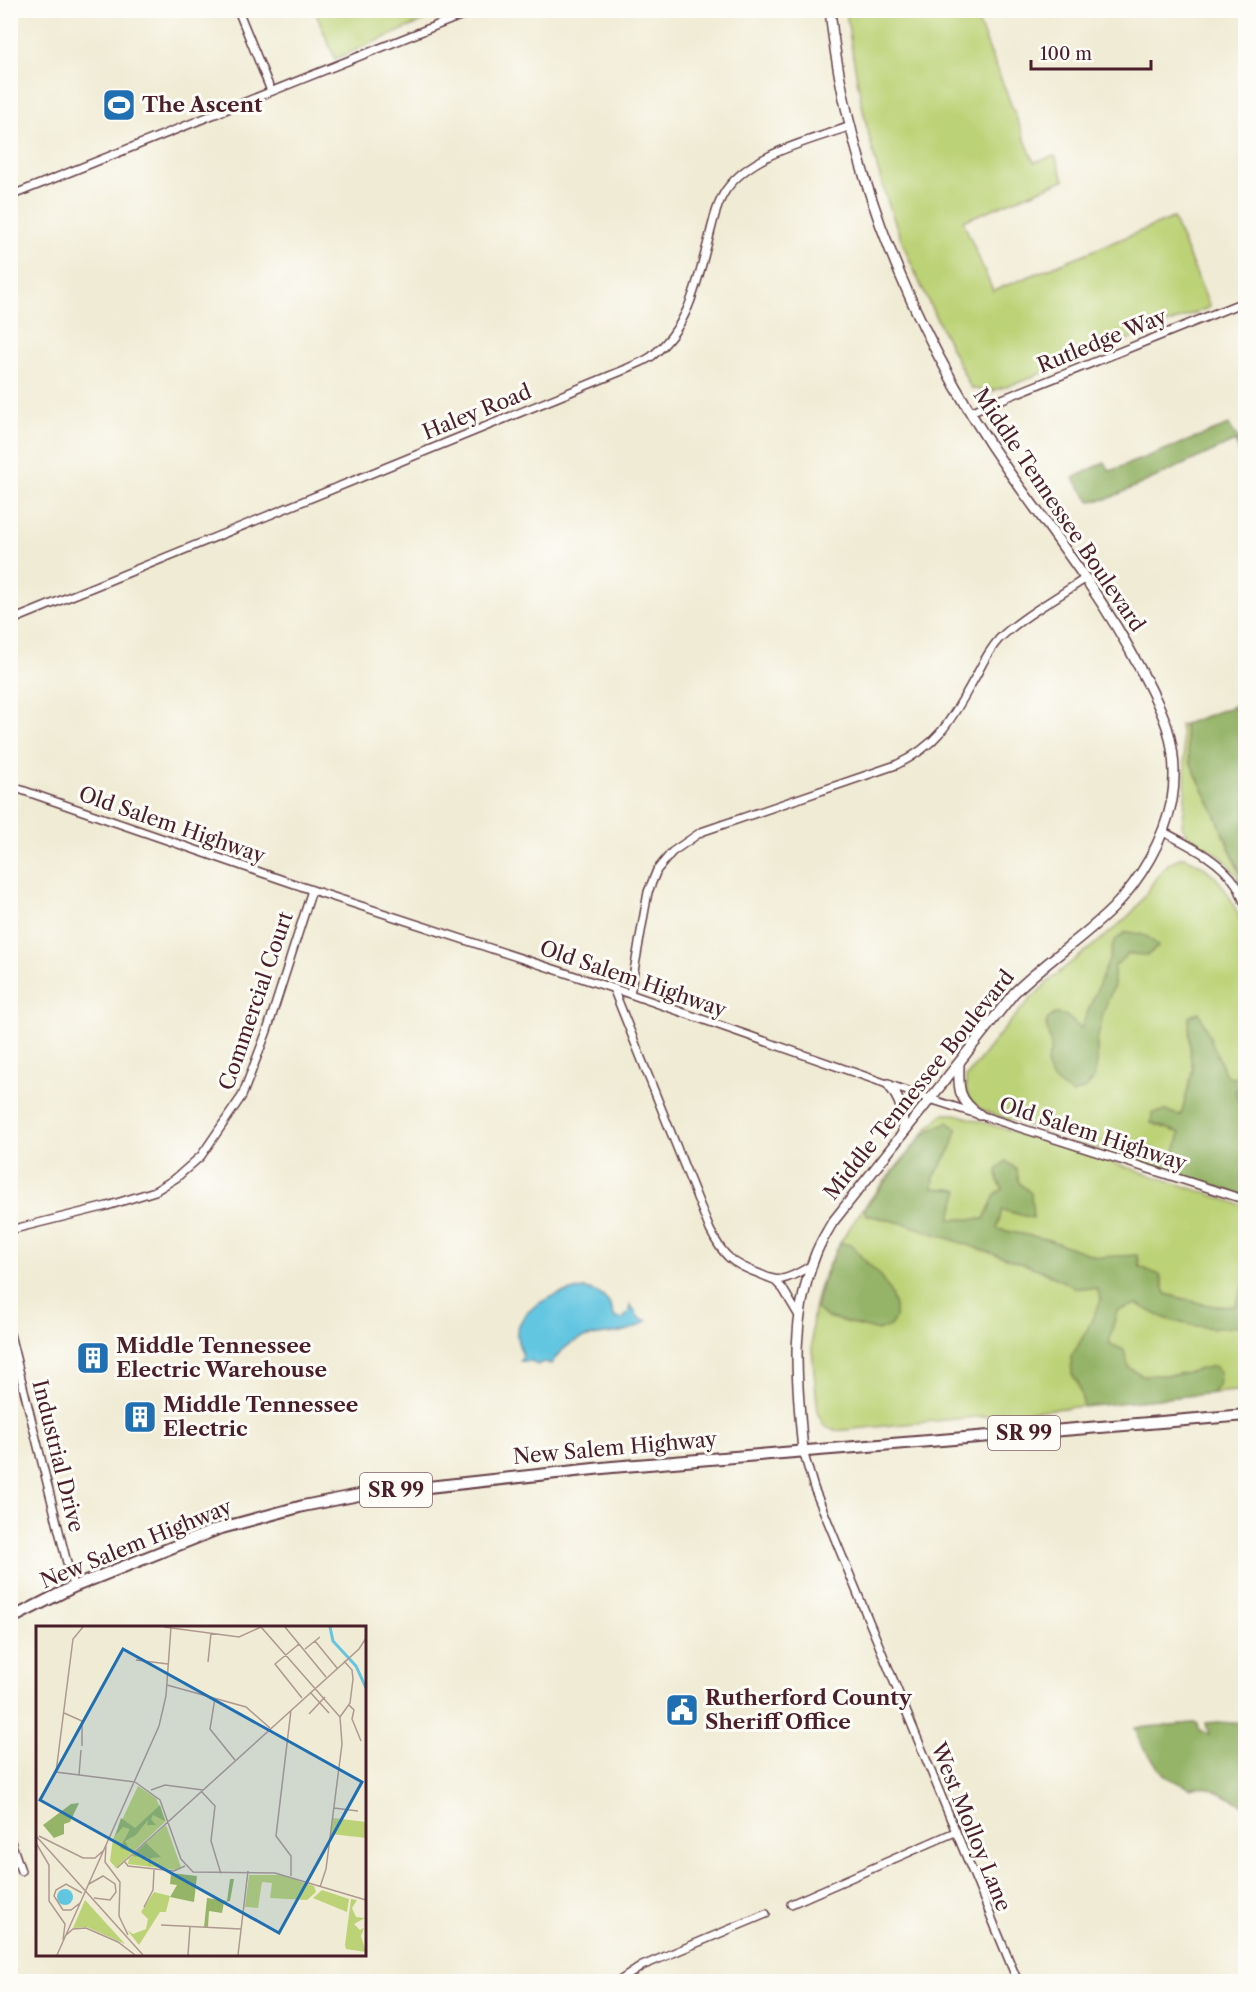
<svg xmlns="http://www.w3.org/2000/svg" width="1256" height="1992" font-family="'Libre Caslon Text',serif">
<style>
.green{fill:#bcd276;stroke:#837850;stroke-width:1.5}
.forest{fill:#95b467;stroke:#706a49;stroke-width:1.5}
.water{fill:#63c6e1;stroke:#567286;stroke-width:1.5}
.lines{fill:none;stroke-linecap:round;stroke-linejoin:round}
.minor-casing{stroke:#633e44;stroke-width:10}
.secondary-casing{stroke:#633e44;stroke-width:12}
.primary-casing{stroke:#633e44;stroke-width:14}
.minor{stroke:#fff;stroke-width:7}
.secondary{stroke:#fff;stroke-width:9}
.primary{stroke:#fff;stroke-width:10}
.labels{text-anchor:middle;stroke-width:6;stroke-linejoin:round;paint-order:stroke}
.shield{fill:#fdfcf7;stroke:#806168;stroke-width:1.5}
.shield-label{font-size:20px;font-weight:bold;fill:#4a1f2b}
.poi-label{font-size:21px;font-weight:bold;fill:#4a1f2b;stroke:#fdfcf7;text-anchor:start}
.street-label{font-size:21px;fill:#4a1f2b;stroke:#fdfcf7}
.inset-river{fill:none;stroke:#63c6e1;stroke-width:3}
.inset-road{fill:none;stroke:#ae9990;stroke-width:1.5}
.view{fill:#1f6fb2;fill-opacity:0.15;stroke:#1f6fb2;stroke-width:3}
.inset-edge{fill:none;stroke:#4a1f2b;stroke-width:3}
</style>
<rect width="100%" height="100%" fill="#fdfcf7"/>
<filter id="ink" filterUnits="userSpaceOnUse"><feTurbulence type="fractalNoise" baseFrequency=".0167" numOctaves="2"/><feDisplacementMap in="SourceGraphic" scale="12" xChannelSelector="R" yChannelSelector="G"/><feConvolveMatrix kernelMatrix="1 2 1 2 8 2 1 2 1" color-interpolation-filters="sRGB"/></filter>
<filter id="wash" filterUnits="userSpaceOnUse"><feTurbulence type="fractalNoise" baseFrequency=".008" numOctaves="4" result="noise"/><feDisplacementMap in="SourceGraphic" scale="24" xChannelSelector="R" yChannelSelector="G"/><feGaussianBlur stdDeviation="1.35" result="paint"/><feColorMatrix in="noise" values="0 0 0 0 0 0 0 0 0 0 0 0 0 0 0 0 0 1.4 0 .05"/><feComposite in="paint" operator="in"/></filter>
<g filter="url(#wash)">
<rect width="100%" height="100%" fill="#f0ebd4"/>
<g class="green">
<polygon points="441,10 442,13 335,59 315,11"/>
<path d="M 846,11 L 974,11 L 1034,162 L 1055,156 L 1064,180 L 963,221 L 993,291 L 1173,218 L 1210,307 L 1020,382 L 989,392 L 971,388 C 939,324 905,259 884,190 C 865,131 855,72 846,11 Z"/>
<path d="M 1184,724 L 1190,762 L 1216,816 L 1245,887 L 1225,860 L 1208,848 L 1188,837 L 1182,825 C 1188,791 1186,759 1180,725 Z"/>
<path d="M 1184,857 C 1220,870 1231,897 1245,930 L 1245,1196 L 989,1113 C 971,1105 964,1096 966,1077 C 991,1046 1015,1013 1044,986 C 1072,958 1109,938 1135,909 C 1150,891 1160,861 1184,857 Z"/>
<path d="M 943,1114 L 956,1114 L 1096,1157 L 1245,1206 L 1245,1390 L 835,1431 L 824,1426 L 818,1414 C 816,1386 811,1356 812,1328 C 815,1251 885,1183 930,1126 Z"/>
</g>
<g class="forest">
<polygon points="1229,425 1245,449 1245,467 1235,441 1108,499 1090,501 1073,478 1105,462 1110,471"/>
<polygon points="1245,702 1246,702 1245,883 1216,816 1190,762 1184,724"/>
<path d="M 1126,932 C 1140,933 1150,935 1158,947 L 1148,955 L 1127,954 L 1114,967 L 1114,985 L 1103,1014 L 1097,1042 L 1097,1064 L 1094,1079 L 1085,1089 L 1073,1094 C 1060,1087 1043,1076 1048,1058 C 1049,1053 1051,1053 1051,1049 C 1051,1039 1045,1030 1047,1020 L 1055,1014 L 1065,1015 L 1081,1028 L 1109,960 L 1114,941 Z"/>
<polygon points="1199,1012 1226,1075 1232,1078 1245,1072 1245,1086 1235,1091 1245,1116 1245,1196 1154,1166 1156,1162 1173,1159 1180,1133 1151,1123 1152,1113 1165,1111 1181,1115 1193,1069 1190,1054 1189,1017"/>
<path d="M 948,1122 L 957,1129 L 952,1147 L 934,1177 L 933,1188 L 959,1190 L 950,1219 L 984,1219 L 996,1193 L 1003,1189 L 998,1181 L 997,1170 L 1006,1161 L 1017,1170 L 1019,1183 L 1031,1193 L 1033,1218 L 1002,1210 L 997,1229 L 1046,1239 L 1098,1257 L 1138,1255 L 1140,1267 L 1160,1275 L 1166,1294 C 1188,1300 1213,1309 1235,1306 L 1245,1282 L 1245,1322 C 1228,1334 1187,1325 1167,1319 C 1157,1316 1147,1309 1137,1304 L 1117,1311 L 1110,1337 L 1110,1344 L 1124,1350 L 1129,1368 L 1142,1375 L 1174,1375 L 1214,1366 L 1220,1373 L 1218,1386 L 1212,1393 L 1084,1407 L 1078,1383 L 1072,1374 L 1071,1357 L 1086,1332 L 1101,1300 L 1097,1289 L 1074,1287 L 1038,1269 L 906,1224 L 867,1215 L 864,1209 L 923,1135 L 936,1127 Z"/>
<path d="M 840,1243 L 852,1245 L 863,1259 L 878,1273 L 889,1289 L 895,1306 L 895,1318 L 890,1326 L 878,1331 L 827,1317 L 816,1309 C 820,1286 829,1263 840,1243 Z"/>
<path d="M 1218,1722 L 1245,1724 L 1245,1806 C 1230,1799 1207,1781 1190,1788 L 1166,1777 L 1141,1745 L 1135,1728 L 1194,1723 L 1198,1724 L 1199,1729 L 1209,1735 L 1206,1723 Z"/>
</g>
<path class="water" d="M 586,1289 C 605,1294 609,1300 615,1318 L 623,1319 L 629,1312 L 630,1305 L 639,1318 L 647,1321 C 614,1345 580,1320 551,1364 L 543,1362 L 537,1365 L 531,1361 L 520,1361 L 523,1355 C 520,1348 516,1340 517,1332 C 523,1304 561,1290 586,1289 Z"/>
</g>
<g filter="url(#ink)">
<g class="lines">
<defs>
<g id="minor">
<polyline points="238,10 271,91"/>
<polyline points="10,196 475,10"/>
<polyline points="970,412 1246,301"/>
<path d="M 10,621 L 624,370 C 633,365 644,362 652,356 C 690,326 697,281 709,238 C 713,222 717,203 726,190 C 752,153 810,141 851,126"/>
<polyline points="10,786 312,890 630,994 930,1099 1246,1200"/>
<path d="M 1162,831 C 1188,845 1219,859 1236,884 C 1240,890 1242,899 1246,906"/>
<path d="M 613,988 L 710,1230 C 723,1256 732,1264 760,1274 C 767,1277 774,1281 782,1279 C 793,1277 803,1270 812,1265"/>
<path d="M 630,994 L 648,892 L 657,870 L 672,852 L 701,832 L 896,765 C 942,743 953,716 977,674 C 983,662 990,649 999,639 C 1020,618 1061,595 1086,578"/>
<polyline points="10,1230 107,1206 155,1191 176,1178 201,1156 242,1096 267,1031 312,890"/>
<polyline points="774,1280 783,1289 799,1316"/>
<polyline points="10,1334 73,1587"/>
<polyline points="803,1451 814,1488 1018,1982"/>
<polyline points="10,1839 21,1871"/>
<polyline points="791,1904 955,1832"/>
<polyline points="618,1982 642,1966 766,1914"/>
</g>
<g id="secondary">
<path d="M 959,1063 C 958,1089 958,1100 980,1115"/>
<path d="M 888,1084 C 902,1102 903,1110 903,1133"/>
<path d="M 803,1451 C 797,1381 789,1324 815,1256 C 819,1244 826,1234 832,1223 L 1014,993 C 1045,962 1082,939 1113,908 C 1141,879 1164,840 1172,800 C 1176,777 1174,749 1167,727 C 1160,706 1149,685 1138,665 C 1102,596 1054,535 1009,472 C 983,435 959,395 938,355 C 883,250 842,129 830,10"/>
</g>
<polyline id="primary" points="10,1619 73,1587 218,1529 303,1506 364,1494 612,1467 1246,1415"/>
</defs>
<use href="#minor" class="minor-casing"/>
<use href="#secondary" class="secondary-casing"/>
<use href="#primary" class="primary-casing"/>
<use href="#minor" class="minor"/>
<use href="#secondary" class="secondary"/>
<use href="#primary" class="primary"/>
</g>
</g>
<defs>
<symbol id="stadium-square" viewBox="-11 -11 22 22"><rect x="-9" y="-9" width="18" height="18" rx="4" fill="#1f6fb2" stroke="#fdfcf7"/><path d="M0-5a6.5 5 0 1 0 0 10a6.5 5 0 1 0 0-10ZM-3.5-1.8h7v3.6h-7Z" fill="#fff"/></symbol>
<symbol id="building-square" viewBox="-11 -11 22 22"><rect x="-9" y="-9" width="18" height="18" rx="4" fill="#1f6fb2" stroke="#fdfcf7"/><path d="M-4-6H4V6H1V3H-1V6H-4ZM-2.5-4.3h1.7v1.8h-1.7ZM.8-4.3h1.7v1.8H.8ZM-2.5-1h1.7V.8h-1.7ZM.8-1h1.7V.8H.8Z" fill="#fff"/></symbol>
<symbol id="civic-square" viewBox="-11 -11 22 22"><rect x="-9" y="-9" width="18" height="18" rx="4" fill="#1f6fb2" stroke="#fdfcf7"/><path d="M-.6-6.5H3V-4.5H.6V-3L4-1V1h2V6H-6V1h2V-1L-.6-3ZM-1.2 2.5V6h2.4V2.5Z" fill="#fff"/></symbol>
</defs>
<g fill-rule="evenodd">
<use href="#stadium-square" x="100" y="86" width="38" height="38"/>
<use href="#building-square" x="74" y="1339" width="38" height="38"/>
<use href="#building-square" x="121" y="1398" width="38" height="38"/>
<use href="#civic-square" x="663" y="1691" width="38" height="38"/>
</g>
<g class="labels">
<g class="shield">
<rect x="988" y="1416" width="72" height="34" rx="4.5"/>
<rect x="360" y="1473" width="72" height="34" rx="4.5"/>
</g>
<g class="shield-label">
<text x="1024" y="1440">SR 99</text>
<text x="396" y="1497">SR 99</text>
</g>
<g class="poi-label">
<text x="142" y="112">The Ascent</text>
<text x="116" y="1353">Middle Tennessee<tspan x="116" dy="24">Electric Warehouse</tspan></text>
<text x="163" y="1412">Middle Tennessee<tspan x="163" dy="24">Electric</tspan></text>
<text x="705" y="1705">Rutherford County<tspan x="705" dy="24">Sheriff Office</tspan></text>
</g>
<g class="street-label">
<text transform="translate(1102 341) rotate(-22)" y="7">Rutledge Way</text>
<text transform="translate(477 412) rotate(-22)" y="7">Haley Road</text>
<text transform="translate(1059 510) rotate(56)" y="7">Middle Tennessee Boulevard</text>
<text transform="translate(172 825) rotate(19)" y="7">Old Salem Highway</text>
<text transform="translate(633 979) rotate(19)" y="7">Old Salem Highway</text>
<text transform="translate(256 1001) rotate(-71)" y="7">Commercial Court</text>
<text transform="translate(919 1085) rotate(-51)" y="7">Middle Tennessee Boulevard</text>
<text transform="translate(1093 1134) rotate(18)" y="7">Old Salem Highway</text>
<text transform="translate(615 1448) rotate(-5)" y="7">New Salem Highway</text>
<text transform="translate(58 1456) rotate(76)" y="7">Industrial Drive</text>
<text transform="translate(136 1544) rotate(-22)" y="7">New Salem Highway</text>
<text transform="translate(971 1827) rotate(68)" y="7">West Molloy Lane</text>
</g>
</g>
<g transform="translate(36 1626)">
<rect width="330" height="330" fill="#f0ebd4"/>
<path d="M 102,160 L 120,172 L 130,195 L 80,242 L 74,235 L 77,213 ZM 297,192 L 330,196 L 330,212 L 295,208 ZM 130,199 L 145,241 L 140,244 L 92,238 L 93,232 ZM 213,249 L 245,249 L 278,260 L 280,266 L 271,274 L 234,272 L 236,257 L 226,256 L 222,282 L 209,281 ZM 286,264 L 313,273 L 311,286 L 277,272 ZM 118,266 L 134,270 L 130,286 L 124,286 L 103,319 L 91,304 L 97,308 L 110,303 L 112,293 L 105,286 ZM 315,273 L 321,274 L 316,282 L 320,291 L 329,292 L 318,298 L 324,304 L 328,302 L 325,310 L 330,326 L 310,323 L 309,319 ZM 49,274 L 89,318 L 51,301 L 37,302 Z" fill="#bcd276"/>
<path d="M 43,177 L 34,196 L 28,198 L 28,208 L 18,212 L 7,199 L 35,178 ZM 124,179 L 129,195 L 117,189 L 115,193 L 120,199 L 111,199 L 112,194 L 100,209 L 89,215 L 95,226 L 84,222 L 94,203 L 87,201 L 79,210 L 85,192 L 99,202 ZM 110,217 L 125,231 L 115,232 L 113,241 L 113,232 L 96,230 ZM 135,247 L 161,250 L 158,276 L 134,271 L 141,259 L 134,258 ZM 194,253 L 198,253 L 194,275 L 188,276 L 186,287 L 173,285 L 172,301 L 168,301 L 171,272 L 191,275 Z" fill="#95b467"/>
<path d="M21 271a8 8 0 1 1 16 0a8 8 0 1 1-16 0Z" fill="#63c6e1"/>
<path class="inset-river" d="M 294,1 L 297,15 L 320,40 L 330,62"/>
<path class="inset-road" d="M 47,1 L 37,13 L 20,146 L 99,156M 128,1 L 203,11 L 225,1 L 304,91 L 306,118 L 290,243 L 284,261M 249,1 L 290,51M 279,15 L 301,42M 263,18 L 239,38 L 266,72M 269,23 L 284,11M 100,34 L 132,38M 172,36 L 175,7M 131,59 L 210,81 L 234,102M 274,66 L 293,87M 179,72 L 174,103 L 199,134M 313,79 L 318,84 L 316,93 L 325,115M 28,87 L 46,95 L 46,120M 273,88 L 289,71M 304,91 L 314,77 L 317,53 L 316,44 L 308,35M 43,149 L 45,124M 99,156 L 124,174 L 145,233 L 157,246 L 239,247 L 330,274M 115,164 L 129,159 L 167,164M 165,165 L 179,180 L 175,215 L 185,248M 298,182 L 322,185M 0,210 L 107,329M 3,210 L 47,232 L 59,232 L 68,224M 0,217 L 13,239 L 13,275 L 29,298 L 27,314M 70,219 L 69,236 L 84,256 L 83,290 L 92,309M 89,236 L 92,240 L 138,245 L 149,240M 81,242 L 323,23 L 330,12M 255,250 L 255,230 L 240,210 L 255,84M 53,258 L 67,250 L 79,258 L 80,266 L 74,274 L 58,272M 44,277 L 35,284 L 27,284 L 18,270 L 20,264 L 30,258 L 46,267M 108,281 L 117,264 L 118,244M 125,299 L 205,303M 29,310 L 37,303 L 50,302 L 82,316 L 99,329M 21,329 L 123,100 L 130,70 L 135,1M 152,329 L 154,301M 202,329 L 212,245"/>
<path class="view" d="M 87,23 L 326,156 L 243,307 L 4,174 Z"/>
<rect width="330" height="330" class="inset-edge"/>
</g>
<rect width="1256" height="1992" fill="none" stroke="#fdfcf7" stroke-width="36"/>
<path d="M1031 60v9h120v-9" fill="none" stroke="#4a1f2b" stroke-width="3"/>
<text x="1040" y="60" font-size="18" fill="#4a1f2b" stroke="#fdfcf7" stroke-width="4.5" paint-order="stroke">100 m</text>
</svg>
